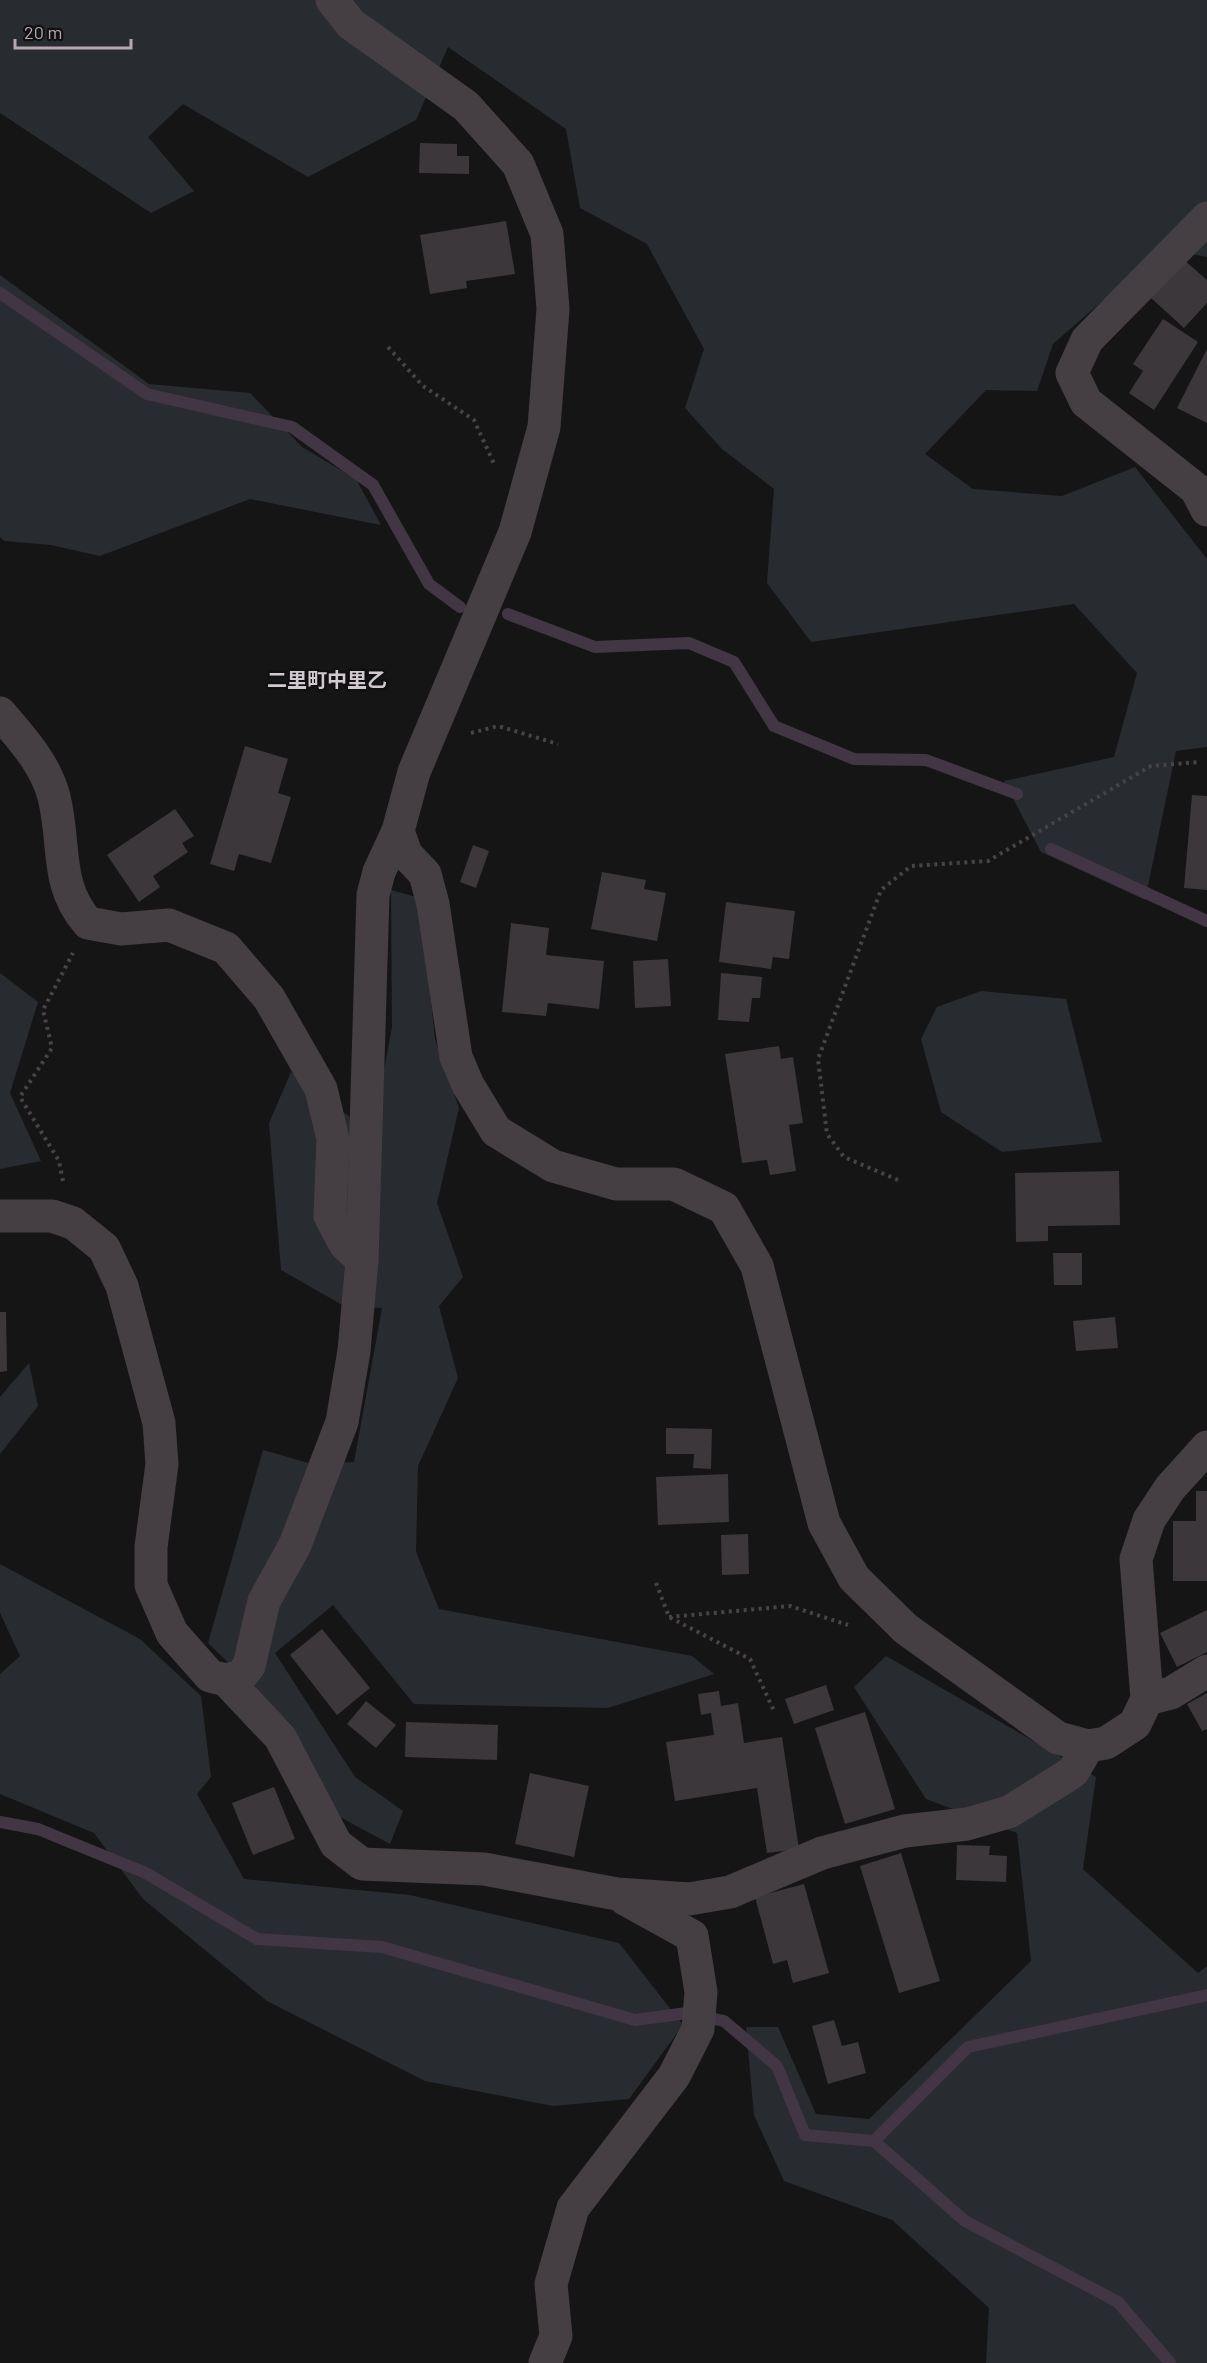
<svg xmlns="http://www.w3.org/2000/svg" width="1207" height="2363" font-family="Barlow,'Noto Sans JP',sans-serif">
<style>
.green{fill:#282b30}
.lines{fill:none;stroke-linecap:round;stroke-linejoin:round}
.stream{stroke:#423644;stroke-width:12}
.building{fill:#3b373a}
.path{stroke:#494248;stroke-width:4;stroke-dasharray:3 4.5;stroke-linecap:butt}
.minor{stroke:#453f43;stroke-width:33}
.labels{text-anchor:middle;stroke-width:4.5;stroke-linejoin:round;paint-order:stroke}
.quarter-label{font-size:20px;font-weight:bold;fill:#d1c9d0;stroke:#111011}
</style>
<rect width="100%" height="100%" fill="#161516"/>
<g class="green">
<polygon points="0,0 1207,0 1207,257 1163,248 1053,344 1037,391 986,390 925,454 973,489 1062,496 1135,467 1207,559 1207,747 1176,751 1145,900 1041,852 1004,781 1114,757 1137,673 1074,604 811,642 767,583 774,489 722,449 685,408 704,349 647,244 580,208 566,129 448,47 416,120 308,177 183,104 148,137 194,191 151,213 0,113"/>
<polygon points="0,275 149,384 250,393 302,447 356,479 381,525 250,499 100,556 51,545 4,541 0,537"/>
<polygon points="391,890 420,898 435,1039 459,1108 437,1203 463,1277 439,1306 458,1378 418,1466 416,1552 439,1609 692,1656 714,1674 608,1708 414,1704 333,1605 275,1653 355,1777 403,1811 390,1844 327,1810 291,1724 208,1643 263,1450 312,1464 354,1462 382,1308 344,1306 281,1270 269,1123 291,1072 372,1134 392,1027"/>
<polygon points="0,973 38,1002 10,1093 41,1161 0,1169"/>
<polygon points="981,991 1066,999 1102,1142 1002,1152 941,1112 921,1039 937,1007"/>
<polygon points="29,1363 38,1406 0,1454 0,1397"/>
<polygon points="0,1564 140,1639 201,1696 211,1777 197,1794 244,1879 410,1895 619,1943 683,2025 629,2099 553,2106 425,2081 267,2001 143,1899 94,1833 0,1794 0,1674 20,1656 0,1613"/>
<polygon points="886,1656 1096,1777 1083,1869 1198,1973 1207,1966 1207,2363 986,2363 989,2308 892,2220 784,2181 754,2115 746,2027 778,2027 816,2114 869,2119 1031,1961 1017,1833 926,1799 854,1687"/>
</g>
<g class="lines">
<g class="stream">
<polyline points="0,293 147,394 292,427 373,485 429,584 460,607"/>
<polyline points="508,614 595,647 689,643 734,662 774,726 854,759 926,760 1017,794"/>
<polyline points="1051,849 1207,921"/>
<polyline points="0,1822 38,1829 146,1873 257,1939 382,1947 635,2020 687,2013 724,2021 777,2066 805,2135 874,2141 965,2221 1118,2302 1170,2363"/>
<polyline points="874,2141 968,2047 1207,1995"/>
</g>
</g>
<g class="building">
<polygon points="420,143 457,144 457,156 469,156 469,174 419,173"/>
<polygon points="506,221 515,274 466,281 467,288 430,294 420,235"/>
<polygon points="1184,260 1207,280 1207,303 1184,328 1150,297"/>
<polygon points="1163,319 1198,342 1154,410 1129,393 1143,371 1133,364"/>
<polygon points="1207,349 1207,423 1177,408"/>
<polygon points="245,746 288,759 278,793 291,797 271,863 239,854 234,871 210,864"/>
<polygon points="1192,795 1207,796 1207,890 1184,888"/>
<polygon points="175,809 194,836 182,843 188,852 153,876 160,887 139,902 107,855"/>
<polygon points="473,845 489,851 476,888 460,882"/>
<polygon points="602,872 646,880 644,889 666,893 657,941 591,929"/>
<polygon points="726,902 795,911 789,959 773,957 771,969 719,962"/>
<polygon points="511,923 549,928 546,955 604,961 599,1009 548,1003 546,1016 502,1012"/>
<polygon points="668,959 671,1006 635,1008 633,961"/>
<polygon points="721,973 762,977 760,998 752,998 749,1022 718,1020"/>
<polygon points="779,1046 781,1059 793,1057 803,1123 789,1125 796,1171 770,1175 767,1160 742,1163 725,1054"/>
<polygon points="1119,1171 1120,1225 1048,1226 1048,1241 1016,1242 1015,1173"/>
<polygon points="1053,1253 1082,1253 1082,1285 1054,1285"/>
<polygon points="0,1312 6,1312 7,1371 0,1372"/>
<polygon points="1115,1317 1118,1348 1076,1351 1073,1321"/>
<polygon points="666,1428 712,1429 711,1469 693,1468 694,1454 666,1454"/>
<polygon points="728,1474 729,1522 658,1525 656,1477"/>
<polygon points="1196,1491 1207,1491 1207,1581 1173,1581 1173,1521 1196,1521"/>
<polygon points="748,1534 749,1574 722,1575 721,1535"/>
<polygon points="1207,1610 1207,1652 1177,1667 1160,1633"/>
<polygon points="322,1629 370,1688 337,1715 290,1655"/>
<polygon points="826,1685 834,1710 794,1724 785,1699"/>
<polygon points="719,1691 721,1706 738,1703 744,1743 782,1737 799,1849 767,1853 757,1788 675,1801 666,1742 714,1735 711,1713 701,1715 698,1694"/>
<polygon points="1207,1693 1207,1729 1202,1731 1187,1704"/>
<polygon points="366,1701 396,1725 376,1748 347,1724"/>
<polygon points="865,1712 895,1809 845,1824 815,1728"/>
<polygon points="406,1722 498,1725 497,1760 405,1757"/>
<polygon points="530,1773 589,1786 574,1857 515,1844"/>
<polygon points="274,1787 295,1839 253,1855 232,1803"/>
<polygon points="957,1845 990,1846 989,1855 1007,1856 1006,1882 956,1880"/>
<polygon points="901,1853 940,1981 899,1993 860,1866"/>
<polygon points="804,1884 829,1973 793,1983 787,1960 773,1964 755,1897"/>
<polygon points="834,2020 842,2046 858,2042 866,2073 828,2084 812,2026"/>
</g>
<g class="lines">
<g class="path">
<polyline points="388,347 423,386 474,420 495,466"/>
<polyline points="471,733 498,726 558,744"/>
<polyline points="898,1180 844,1157 827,1134 818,1059 881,890 911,866 988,861 1151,766 1199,762"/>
<polyline points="63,1181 59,1161 20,1097 52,1048 43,1010 73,953"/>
<polyline points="656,1583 669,1617 750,1659 774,1711"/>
<polyline points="669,1617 790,1606 848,1625"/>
</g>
<g class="minor">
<polyline points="1207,218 1087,340 1072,373 1086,402 1196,489 1207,510"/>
<path d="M 0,713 C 22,739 45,763 54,797 C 66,844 54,884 88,923 L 121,929 L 169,925 L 226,948 L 269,998 L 321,1089 L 333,1139 L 330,1216 L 345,1244 L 362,1260"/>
<polyline points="398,831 406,854 425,874 433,904 456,1057 468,1085 496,1131 553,1166 616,1184 674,1184 724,1208 757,1266 824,1523 854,1578 906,1629 1058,1738 1088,1746 1106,1743 1135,1724 1147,1699 1136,1559 1149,1520 1170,1488 1207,1447"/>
<polyline points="0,1216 52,1216 73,1223 104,1248 122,1286 159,1423 162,1464 151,1547 151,1585 172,1633 210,1676 226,1680 241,1676 249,1666 264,1601 295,1545 342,1422 354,1351 362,1260 373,895 379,872 398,831 414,772 515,532 544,427 553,309 547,234 518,164 466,106 351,24 332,0"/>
<polyline points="226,1680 280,1737 336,1844 362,1864 484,1869 617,1894 689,1899 730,1892 822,1853 905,1831 967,1824 1009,1812 1073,1772 1088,1746"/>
<polyline points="1147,1699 1171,1693 1207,1671"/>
<polyline points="545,2363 556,2336 551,2284 573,2208 674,2076 698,2029 701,1992 692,1936 625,1899"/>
</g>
</g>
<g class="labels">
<g class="quarter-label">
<text x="327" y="687">二里町中里乙</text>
</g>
</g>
<path d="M15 39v9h116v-9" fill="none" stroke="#b5a8b3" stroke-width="3"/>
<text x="24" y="39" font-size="18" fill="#b5a8b3" stroke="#111011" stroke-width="4.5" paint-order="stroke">20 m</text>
</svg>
